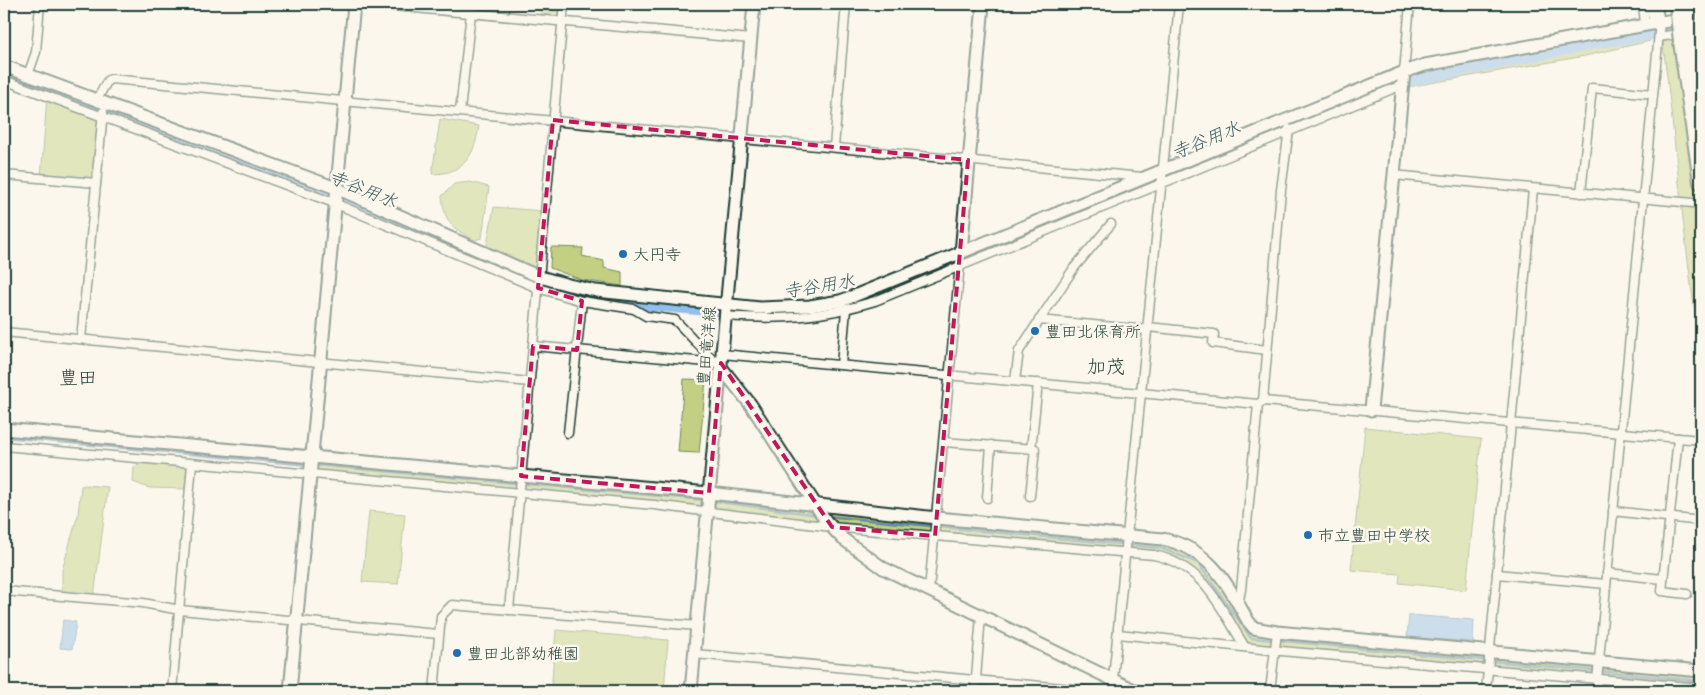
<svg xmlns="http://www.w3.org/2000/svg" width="1705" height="695" font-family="'Balsamiq Sans','Klee One',sans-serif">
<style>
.green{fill:#c3d084;stroke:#71865c}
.water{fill:#93bfec;stroke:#658ba2}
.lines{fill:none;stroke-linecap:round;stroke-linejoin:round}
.stream{stroke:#658ba2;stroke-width:2.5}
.river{stroke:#93bfec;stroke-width:15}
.street-casing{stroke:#1f3d34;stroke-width:11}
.secondary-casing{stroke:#1f3d34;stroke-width:15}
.highway-casing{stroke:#1f3d34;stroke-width:18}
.street{stroke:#fbf7ec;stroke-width:8}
.secondary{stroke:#fbf7ec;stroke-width:11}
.highway{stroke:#fbf7ec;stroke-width:14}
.highway-bridge-casing{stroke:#1f3d34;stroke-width:18;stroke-linecap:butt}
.highway-bridge{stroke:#fbf7ec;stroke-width:14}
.marked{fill:none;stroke:#c2185b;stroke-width:4;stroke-dasharray:10 6;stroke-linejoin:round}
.poi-dot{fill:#1f6fb2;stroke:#fbf7ec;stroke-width:2}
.labels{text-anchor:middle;stroke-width:5;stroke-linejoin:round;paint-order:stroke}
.poi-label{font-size:16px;fill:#1f3d34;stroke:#fbf7ec;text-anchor:start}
.street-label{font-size:16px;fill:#1f3d34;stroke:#fbf7ec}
.water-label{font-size:18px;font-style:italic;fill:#3c5e62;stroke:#fbf7ec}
.quarter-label{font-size:19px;fill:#1f3d34;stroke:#fbf7ec}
</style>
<rect width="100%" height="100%" fill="#fbf7ec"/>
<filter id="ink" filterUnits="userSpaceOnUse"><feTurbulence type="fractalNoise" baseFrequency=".02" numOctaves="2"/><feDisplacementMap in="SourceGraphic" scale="10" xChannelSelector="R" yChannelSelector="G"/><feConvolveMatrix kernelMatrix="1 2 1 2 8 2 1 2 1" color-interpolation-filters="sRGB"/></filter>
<g filter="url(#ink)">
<g class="green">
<polygon points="541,4 559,4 557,16 540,14"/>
<polygon points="1645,24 1650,41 1585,56 1402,88 858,307 805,318 725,316 587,299 551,290 98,115 96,183 41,179 47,96 4,80 4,66 336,188 540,277 666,298 810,306 861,294 1404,72"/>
<path d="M 1673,35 L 1701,230 L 1701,354 C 1684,249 1676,143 1662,37 Z"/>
<path d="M 440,119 L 479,126 C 475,155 464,174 432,174 Z"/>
<path d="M 470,182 L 489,187 L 482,238 L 474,240 C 451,227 445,224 442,196 L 454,184 Z"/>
<polygon points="494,207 543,211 537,272 486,250"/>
<polygon points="551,247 583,248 582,256 604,261 604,268 622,272 622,286 582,280 550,268"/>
<polygon points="684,379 706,380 699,453 678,452"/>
<polygon points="1365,427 1481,439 1466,590 1399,583 1400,574 1351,570"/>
<polygon points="312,457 1154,538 1195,550 1254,628 1701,671 1701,687 1245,647 1204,584 1181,564 1154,555 311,474"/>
<polygon points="149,460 187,463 191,471 188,489 149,488 133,482 134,467"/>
<polygon points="85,485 108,487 94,597 62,593 62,570 78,515 81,486"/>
<polygon points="369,511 405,514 398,584 362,582"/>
<polygon points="556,630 668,640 664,691 551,691"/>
</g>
<g class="water">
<polygon points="1409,615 1474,620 1473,642 1407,637"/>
<polygon points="63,620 76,622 72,649 60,648"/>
</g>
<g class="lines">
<g class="stream">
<polyline points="4,437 308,465"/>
<polyline points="314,465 704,500"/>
<polyline points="712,501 818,515"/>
<polyline points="826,516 1161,548 1198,563 1251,638 1701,681"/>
</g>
<g class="river">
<polyline points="4,74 344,201 557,290 613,300 714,309"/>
<path d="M 734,311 C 779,315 824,313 867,298 L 1396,82 L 1609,39 L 1701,25"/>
</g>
<defs>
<g id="street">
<polyline points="371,4 751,39"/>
<polyline points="1643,4 1645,24"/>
<polyline points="1659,37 1701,30"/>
<polyline points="1404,72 1410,4"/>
<polyline points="28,75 36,52 40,4"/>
<polyline points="4,80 334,203 538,288 582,301 634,309 646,316 675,320 716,363"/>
<polyline points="96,101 108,80 112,79 1142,177"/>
<polyline points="460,111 472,4"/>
<polyline points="834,147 846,4"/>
<polyline points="4,175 96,183"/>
<polyline points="1393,175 1693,203"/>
<polyline points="1581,193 1592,88 1653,94"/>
<path d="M 725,316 C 782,320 820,318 875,301 L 1402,85"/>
<polyline points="1039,320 1147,330"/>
<polyline points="1148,327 1214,334 1213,343 1267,350"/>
<polyline points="4,332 530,382"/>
<polyline points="81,339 103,112"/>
<polyline points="533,346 718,363"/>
<polyline points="722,354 1258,404 1263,401 1701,440"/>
<polyline points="841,365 846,310"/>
<polyline points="1015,381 1019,351 1074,268 1111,224"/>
<polyline points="1263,401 1281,190 1289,129"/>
<polyline points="568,433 582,301"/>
<polyline points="1678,438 1662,591 1687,594"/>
<polyline points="944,442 1035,449 1030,496"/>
<path d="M 4,446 L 654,505 L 832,527 L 1154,555 C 1204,566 1220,607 1245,647"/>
<polyline points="1031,449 1038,383"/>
<polyline points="987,498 991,445"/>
<polyline points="1613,511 1701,521"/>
<polyline points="1607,573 1663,579"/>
<polyline points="1497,574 1606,584"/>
<polyline points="929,590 961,253"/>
<polyline points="4,591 143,603 180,610 438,634"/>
<polyline points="1238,604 1241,590 1258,404"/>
<polyline points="509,610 564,4"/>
<polyline points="1118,634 1281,651 1701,688"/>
<polyline points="695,654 1095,691"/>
<polyline points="1113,679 1179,4"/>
<polyline points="172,691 192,464"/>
<polyline points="434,691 441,616 452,605 697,626"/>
<polyline points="975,691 981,615"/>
<polyline points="1114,691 1123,685"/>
<polyline points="1270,691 1277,632"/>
<polyline points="1486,691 1533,189"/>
<polyline points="1596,691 1660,22"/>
</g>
<g id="secondary">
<polyline points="4,66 336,188 540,277 569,285 596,291 760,308 810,306 840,301 854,296 1404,72 1425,65 1701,15"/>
<polyline points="961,253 983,4"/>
<polyline points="720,366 751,405 826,521 843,539 883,568 1136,691"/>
<polyline points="1371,410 1404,72"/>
<path d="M 4,429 L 709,493 L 937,518 L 1163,539 C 1210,549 1226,582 1248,621 L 1254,628 L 1277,632 L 1701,671"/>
<polyline points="290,691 354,4"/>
<polyline points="691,691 754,4"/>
</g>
<g id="highway">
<polyline points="1653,4 1657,22"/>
<polyline points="1691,39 1701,106"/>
<polyline points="1681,41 1701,182"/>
</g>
</defs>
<use href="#street" class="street-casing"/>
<use href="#secondary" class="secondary-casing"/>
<use href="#highway" class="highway-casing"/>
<use href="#street" class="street"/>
<use href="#secondary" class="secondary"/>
<use href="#highway" class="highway"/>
<defs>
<g id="highway-bridge">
<polyline points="1688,4 1691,39"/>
<polyline points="1677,5 1681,41"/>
</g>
</defs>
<use href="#highway-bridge" class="highway-bridge-casing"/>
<use href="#highway-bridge" class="highway-bridge"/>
</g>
</g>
<path d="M0 0H1705V695H0ZM 553,120 L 968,160 L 935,536 L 832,527 L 721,363 L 709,493 L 521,476 L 533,346 L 577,350 L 582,301 L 538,288 Z" fill="#fbf7ec" fill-opacity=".55" fill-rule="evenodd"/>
<path class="marked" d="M 553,120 L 968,160 L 935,536 L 832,527 L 721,363 L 709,493 L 521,476 L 533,346 L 577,350 L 582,301 L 538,288 Z"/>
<g class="poi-dot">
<circle cx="623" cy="254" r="5"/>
<circle cx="1035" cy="331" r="5"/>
<circle cx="1308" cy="535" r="5"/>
<circle cx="457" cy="653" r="5"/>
</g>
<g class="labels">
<g class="poi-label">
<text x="633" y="260">大円寺</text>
<text x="1045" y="337">豊田北保育所</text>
<text x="1318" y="541">市立豊田中学校</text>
<text x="467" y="659">豊田北部幼稚園</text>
</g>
<g class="street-label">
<text transform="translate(706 346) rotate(-85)" y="6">豊田竜洋線</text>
</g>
<g class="water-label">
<text transform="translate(1206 140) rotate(-22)" y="6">寺谷用水</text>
<text transform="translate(363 189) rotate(22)" y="6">寺谷用水</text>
<text transform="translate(819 286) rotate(-9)" y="6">寺谷用水</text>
</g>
<g class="quarter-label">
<text x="1106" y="373">加茂</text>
<text x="78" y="384">豊田</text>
</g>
</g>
<rect width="1705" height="695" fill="none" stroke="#fbf7ec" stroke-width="20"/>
<rect x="10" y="10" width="1685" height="675" fill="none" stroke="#1f3d34" stroke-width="2" filter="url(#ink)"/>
</svg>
